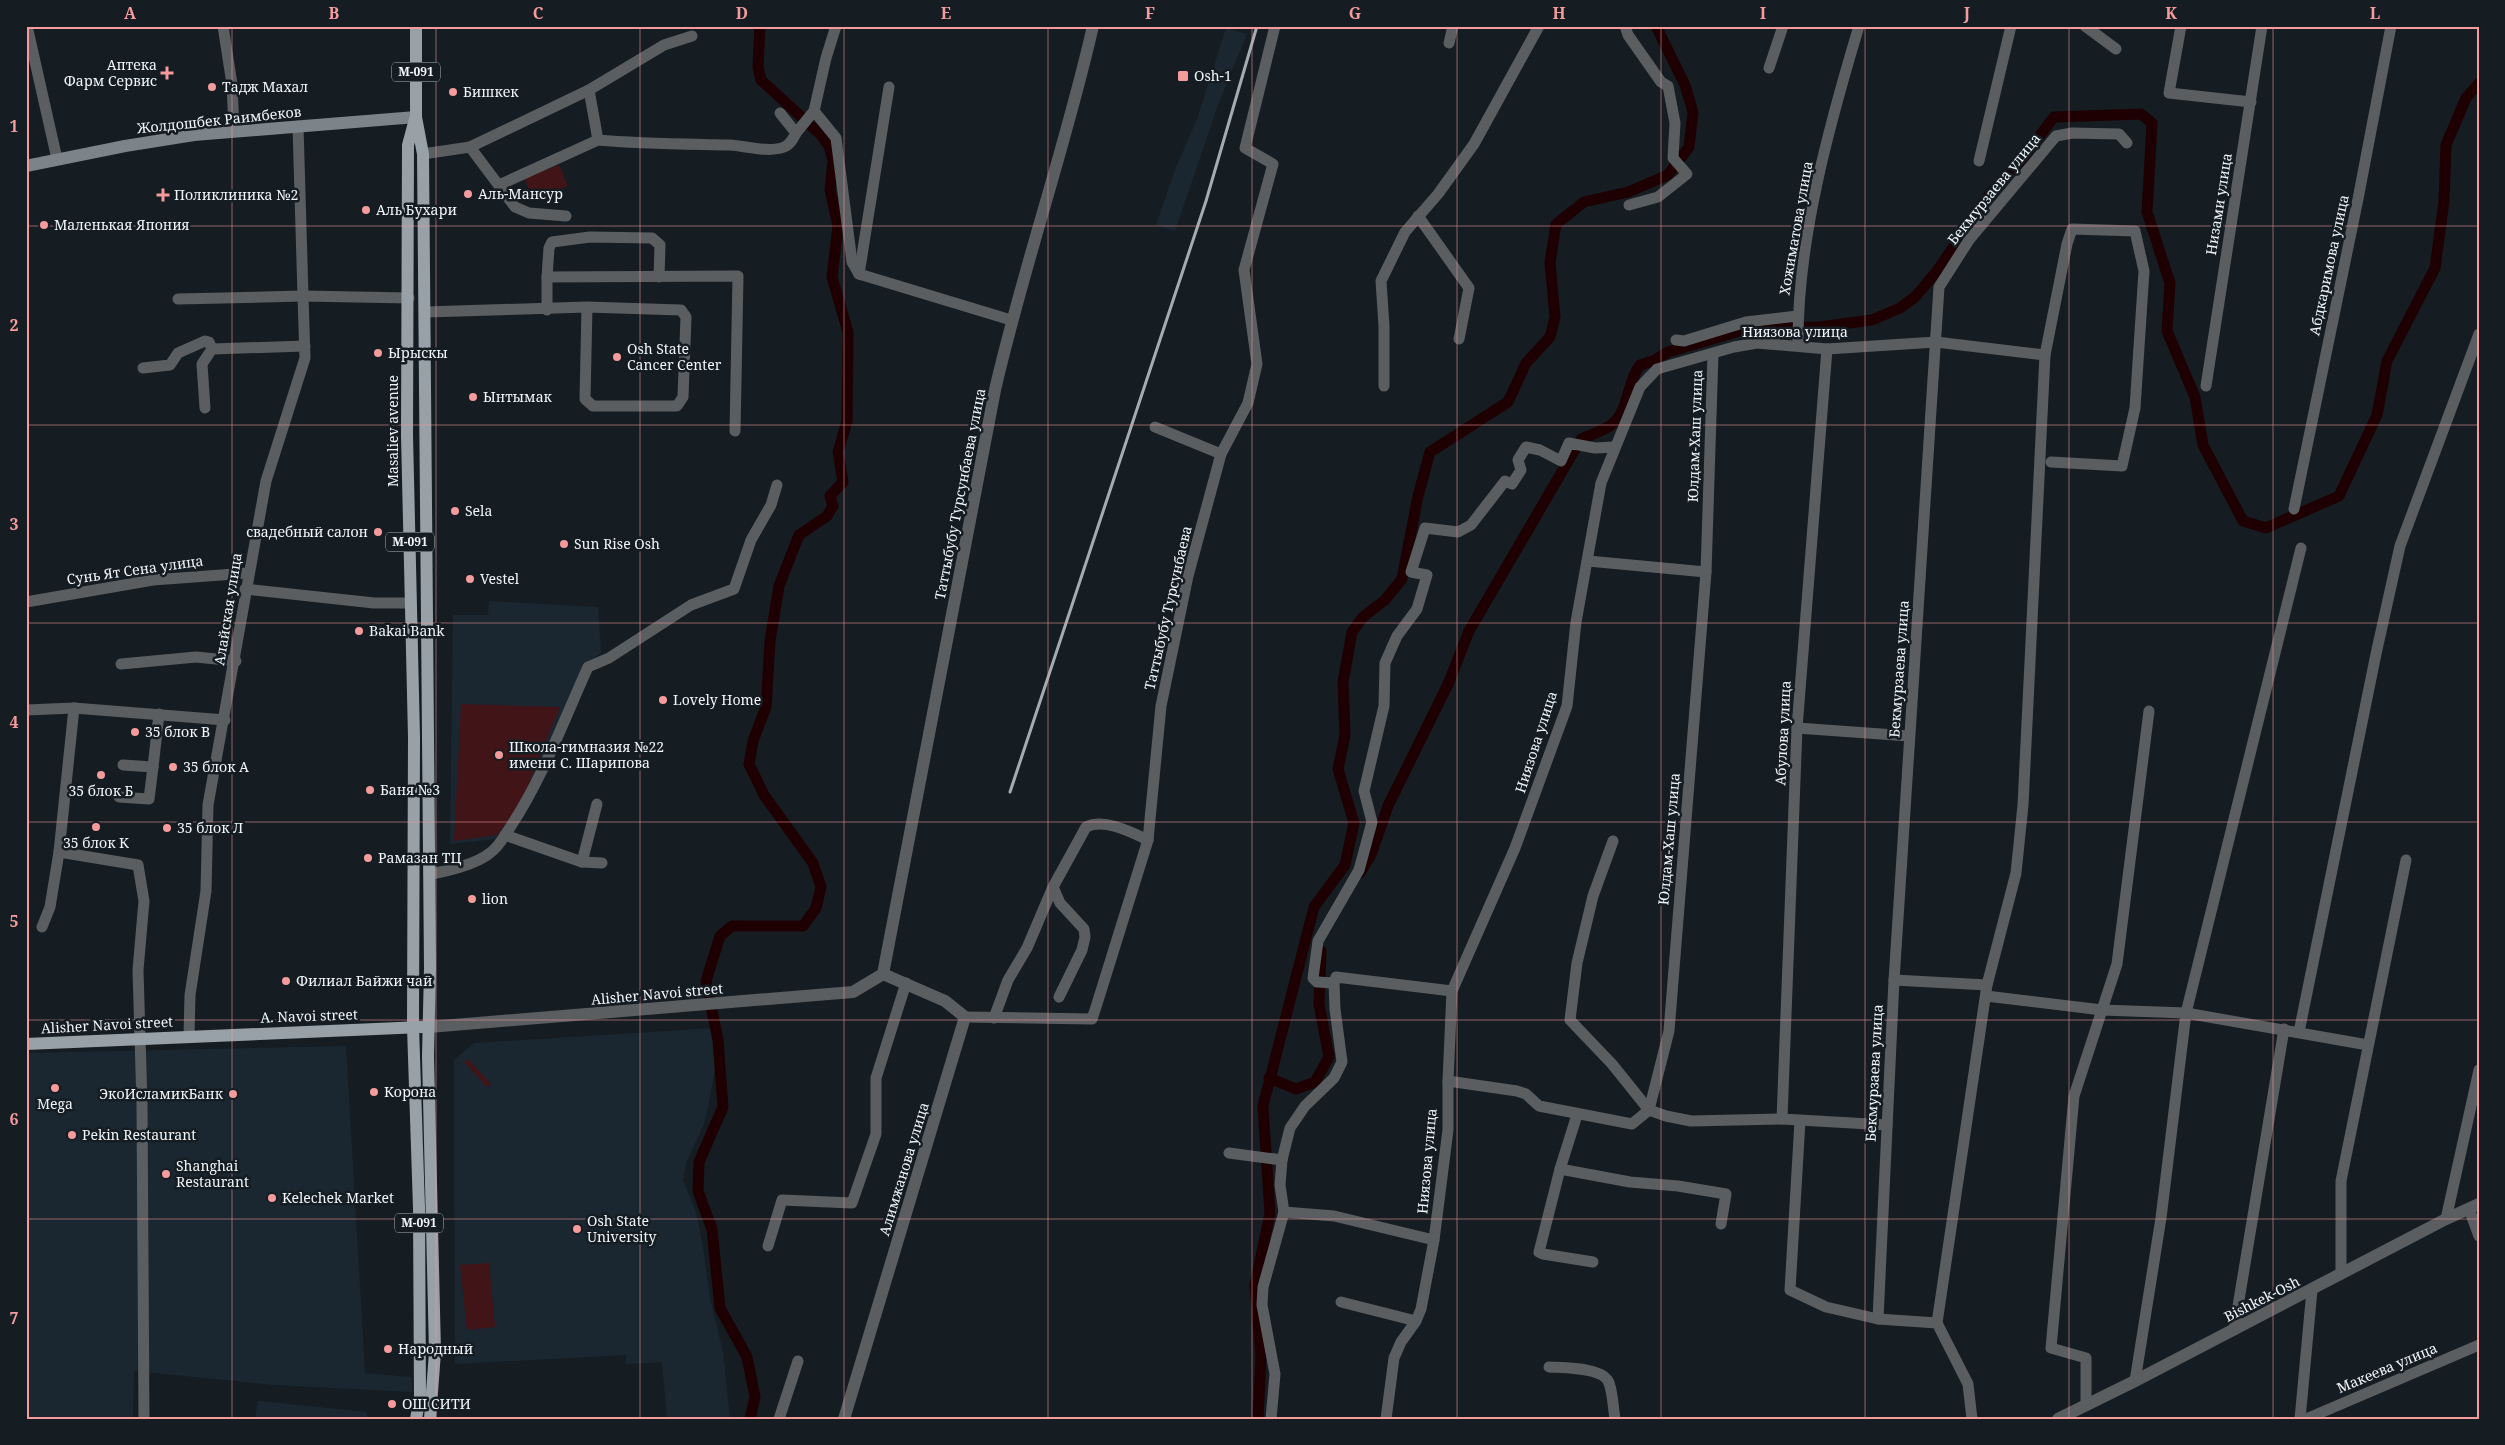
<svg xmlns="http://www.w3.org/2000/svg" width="2505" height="1445" font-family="'Noto Serif',serif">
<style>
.built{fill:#1a2731}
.green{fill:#411418}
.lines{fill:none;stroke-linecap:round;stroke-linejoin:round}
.canal{stroke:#1f0002;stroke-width:11}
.minor{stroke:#5a5e61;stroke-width:11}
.tertiary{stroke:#5a5e61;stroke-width:12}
.secondary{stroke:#7d8489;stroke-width:12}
.primary{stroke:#98a1a8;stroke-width:12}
.rail{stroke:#a5acb1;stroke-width:3}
.grid{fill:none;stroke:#f59b9c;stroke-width:1;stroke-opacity:0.55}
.poi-dot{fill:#f59b9c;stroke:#151d23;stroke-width:2}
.labels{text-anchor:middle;stroke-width:5;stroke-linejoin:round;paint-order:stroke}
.shield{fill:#151d23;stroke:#aeb4b9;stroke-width:1}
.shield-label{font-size:12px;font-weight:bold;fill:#eff5f9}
.poi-label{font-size:14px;fill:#eff5f9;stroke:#151d23;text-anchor:start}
.street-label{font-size:14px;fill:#eff5f9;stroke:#151d23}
.neatline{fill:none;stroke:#f59b9c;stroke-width:2}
.grid-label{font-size:16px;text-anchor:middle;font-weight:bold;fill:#f59b9c}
</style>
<rect width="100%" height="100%" fill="#151d23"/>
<g class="built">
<polygon points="1226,28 1247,34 1219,102 1175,231 1156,225 1175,170 1197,119"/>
<polygon points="489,601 598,607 601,653 586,663 570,705 511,819 495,839 450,844 453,615 488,615"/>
<polygon points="715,1028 718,1053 709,1102 704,1124 686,1163 683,1180 696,1212 703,1247 710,1298 723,1352 730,1419 667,1419 662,1362 626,1364 626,1355 455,1364 454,1060 474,1043"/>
<polygon points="346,1046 365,1373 411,1377 412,1392 275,1385 134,1371 133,1419 26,1419 26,1053"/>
<polygon points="258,1401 367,1412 367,1419 255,1419"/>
</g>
<g class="green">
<polygon points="559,165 568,186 533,200 524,178"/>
<polygon points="461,704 560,707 520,805 497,835 454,841"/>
<polygon points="468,1059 491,1084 487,1087 464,1062"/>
<polygon points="489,1263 495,1327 467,1330 460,1265"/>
</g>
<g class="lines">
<g class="canal">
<path d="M 1360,873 L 1371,855 L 1388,806 L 1448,684 L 1469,631 L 1581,439 C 1590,435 1603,431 1611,425 C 1630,410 1626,383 1640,365 L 1653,361 L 1668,352 L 1746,329 L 1819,327 L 1872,320 L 1900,308 L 1916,296 L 1937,271 L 1989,195 L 2023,158 L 2054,117 L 2141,114 L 2152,123 L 2147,212 L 2170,283 L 2167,331 L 2195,397 L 2203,445 L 2243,521 L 2266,528 L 2339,496 L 2377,415 L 2387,361 L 2435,268 L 2444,201 L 2446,145 L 2466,98 L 2479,83"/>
<polyline points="1269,1078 1296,1089 1315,1082 1329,1057 1319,1004 1321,951"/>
<polyline points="750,1419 755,1397 747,1357 720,1308 712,1229 698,1191 699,1162 723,1107 718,1040 706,981 720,936 732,926 803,926 816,908 821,887 813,863 764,795 749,764 753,741 766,707 770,641 779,586 799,535 827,516 833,506 830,496 843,482 838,452 847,421 848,332 832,277 838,226 830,190 833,160 829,146 820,134 761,80 758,67 760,26"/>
<polyline points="1258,1419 1261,1356 1255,1285 1270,1214 1263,1106 1314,907 1345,865 1354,823 1338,769 1345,735 1343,682 1352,632 1363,617 1385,600 1402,579 1418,496 1430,452 1508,402 1526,363 1550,337 1555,317 1550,263 1556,224 1584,202 1628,192 1668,175 1689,147 1693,112 1685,85 1656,26"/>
</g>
<g class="minor">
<polyline points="27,26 57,159"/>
<polyline points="223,26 232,84 234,131"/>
<polyline points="1625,26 1628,35 1661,82 1668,86 1675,123 1673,158 1687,174 1658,197 1629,205"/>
<polyline points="2085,26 2116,49"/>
<polyline points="2181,26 2169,93 2251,102"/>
<polyline points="1449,43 1453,26"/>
<polyline points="1769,68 1783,26"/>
<polyline points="889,87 859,274 1011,320"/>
<path d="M 589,90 L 598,140 C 642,144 686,144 730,145 C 746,146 769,153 784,147 C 790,145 793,139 796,133 L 780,113"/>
<polyline points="814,111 836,138 852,262 859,274"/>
<polyline points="796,133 814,111 826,58 836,26"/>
<polyline points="470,147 515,207 529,213 566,216"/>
<polyline points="423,154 470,147 589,90 664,45 692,36"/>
<polyline points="1979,161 2011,26"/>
<polyline points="499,185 598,140"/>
<polyline points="1418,216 1469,288 1459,339"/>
<polyline points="547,277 549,248 552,242 590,237 652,238 660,245 659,277"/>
<polyline points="178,299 303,296 298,126"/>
<polyline points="547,310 547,277 738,276 735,431"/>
<polyline points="425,312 587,307 681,310 686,317 683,397 677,406 593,406 585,399 587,307"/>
<polyline points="1676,340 1684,341 1746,322 1797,316"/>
<path d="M 1798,345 C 1797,241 1829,126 1859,26"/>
<polyline points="143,368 170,365 178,353 205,341 209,342 212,349"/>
<polyline points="1384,386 1384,326 1381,281 1405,232 1438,194 1474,144 1539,26"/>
<polyline points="2206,386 2262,26"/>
<polyline points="205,408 202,364 212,349 305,346"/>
<polyline points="1155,427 1221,454"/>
<polyline points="2294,509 2358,199 2391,26"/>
<polyline points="1588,561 1706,572"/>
<polyline points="245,589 374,603 411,603"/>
<polyline points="26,602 153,580 248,573"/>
<polyline points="121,664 196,657 236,661"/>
<polyline points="26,710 74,708 225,720"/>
<polyline points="1797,728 1909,736"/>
<polyline points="123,765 153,767 159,714"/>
<polyline points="119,797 149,799 153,767"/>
<polyline points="505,835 582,862 602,863"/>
<polyline points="1613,841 1593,896 1577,963 1570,1020 1612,1064 1649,1110 1666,1116 1691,1121 1782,1119 1887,1125"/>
<polyline points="59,852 138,865 144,901 138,970 142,1104 144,1419"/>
<polyline points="582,862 597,804"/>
<path d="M 429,874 C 445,872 477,864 490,853 C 499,847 505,835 511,826 C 543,777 564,720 588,667 L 609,658 L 691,605 L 734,589 L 751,540 L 771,505 L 777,485"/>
<polyline points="1053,887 1060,903 1084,929 1085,937 1082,950 1059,997"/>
<polyline points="42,927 50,907 59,852 74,708"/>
<polyline points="1894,980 1987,985"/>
<polyline points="1334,983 1317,982 1313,978 1318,941 1359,870 1372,822 1364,791 1384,706 1385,663 1397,636 1417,609 1427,575 1411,572 1425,528 1458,532 1471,525 1505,481 1512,484 1521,470 1518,460 1526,447 1540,450 1561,461 1569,443 1595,448 1614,447"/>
<polyline points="1986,996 2102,1010 2186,1013 2368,1045"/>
<polyline points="965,1017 1092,1019 1096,1007 1148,840 1161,706 1188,576 1221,454 1248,403 1257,364 1244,270 1273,164 1245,148 1275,26"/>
<path d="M 994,1018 L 1008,980 L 1027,948 L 1053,887 L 1086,827 C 1104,818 1131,832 1148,840"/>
<polyline points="2299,1032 2376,654 2400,546 2479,334"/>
<polyline points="189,1036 190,995 206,891 208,805 266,481 305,358 303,296 409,298"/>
<polyline points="1448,1081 1517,1091 1526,1094 1539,1106 1632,1124 1649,1110 1669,1031 1706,572 1713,354"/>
<polyline points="1577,1115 1560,1169 1539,1252 1543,1254 1593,1262"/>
<polyline points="1782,1119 1797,728 1827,349"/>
<polyline points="1800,1121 1790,1290 1826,1307 1878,1319 1937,1323 1968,1384 1972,1419"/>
<polyline points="1229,1153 1282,1160"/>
<polyline points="1560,1169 1630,1182 1678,1186 1726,1194 1721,1224"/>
<polyline points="2469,1209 2479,1236"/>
<polyline points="1284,1212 1334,1216 1434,1240"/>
<polyline points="2446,1219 2479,1070"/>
<polyline points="768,1246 782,1200 852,1203 876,1134 876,1078 906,983"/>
<polyline points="2341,1274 2341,1181 2406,860"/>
<polyline points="1341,1302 1416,1321"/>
<polyline points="1878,1319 1894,980 1939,287 1969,240 2056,136 2072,133 2119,134 2127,143"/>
<polyline points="1937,1323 1987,985 2016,873 2023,805 2045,355 2067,244 2072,229 2135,231 2144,271 2135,408 2122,466 2051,462"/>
<polyline points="2234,1330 2284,1029"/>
<path d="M 1549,1367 C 1564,1368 1604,1367 1609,1383 C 1613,1394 1613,1407 1615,1419"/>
<polyline points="2135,1381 2161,1218 2186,1013 2301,548"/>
<polyline points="2086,1405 2086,1358 2051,1348 2074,1096 2117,964 2149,711"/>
<polyline points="779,1419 798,1361"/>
<polyline points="1271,1419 1275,1374 1262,1305 1263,1287 1284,1212 1280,1185 1282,1160 1290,1128 1305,1106 1334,1078 1342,1062 1335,1009 1334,983 1336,977 1452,991"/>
<polyline points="1386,1419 1394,1358 1401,1342 1416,1321 1421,1309 1434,1240 1448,1130 1448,1081 1452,991 1515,848 1567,706 1576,622 1601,483 1640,387 1657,369 1734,347 1757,343 1827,349 1936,342 2045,355"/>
<polyline points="2300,1419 2312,1290"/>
<polyline points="2306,1419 2479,1345"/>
</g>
<g class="tertiary">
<path d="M 883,974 L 995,390 C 1023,268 1065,149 1093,26"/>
<polyline points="429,1027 853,992 883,974"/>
<polyline points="844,1419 965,1017 945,1001 883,974"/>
<polyline points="2058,1419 2135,1381 2446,1219 2479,1204"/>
</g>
<polyline class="secondary" points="26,166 125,146 194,135 416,117"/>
<g class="primary">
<polyline points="416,26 416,117 423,154 430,968 428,1056 435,1352 430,1419"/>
<polyline points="415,119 408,145 407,435 414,737 413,1027 419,1208 420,1397 416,1419"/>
<polyline points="26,1044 422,1027"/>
</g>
<polyline class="rail" points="1010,792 1206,201 1257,26"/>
</g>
<path class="grid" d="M 232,26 L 232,1419M 436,26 L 436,1419M 640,26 L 640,1419M 844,26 L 844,1419M 1048,26 L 1048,1419M 1252,26 L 1252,1419M 1457,26 L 1457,1419M 1661,26 L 1661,1419M 1865,26 L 1865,1419M 2069,26 L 2069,1419M 2273,26 L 2273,1419M 26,226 L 2479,226M 26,425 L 2479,425M 26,623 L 2479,623M 26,822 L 2479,822M 26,1020 L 2479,1020M 26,1219 L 2479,1219"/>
<g class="poi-dot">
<path d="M164.5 65.5h5v5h5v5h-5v5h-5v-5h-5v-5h5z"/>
<rect x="1177" y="70" width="12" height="12" rx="2.5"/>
<circle cx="212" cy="87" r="5"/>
<circle cx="453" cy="92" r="5"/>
<circle cx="468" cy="194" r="5"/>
<path d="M160.5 187.5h5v5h5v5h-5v5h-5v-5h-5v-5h5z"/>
<circle cx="366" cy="210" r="5"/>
<circle cx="44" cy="225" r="5"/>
<circle cx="378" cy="353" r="5"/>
<circle cx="617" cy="357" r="5"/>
<circle cx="473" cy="397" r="5"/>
<circle cx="455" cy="511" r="5"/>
<circle cx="378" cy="532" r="5"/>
<circle cx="564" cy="544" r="5"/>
<circle cx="470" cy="579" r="5"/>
<circle cx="359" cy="631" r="5"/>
<circle cx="663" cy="700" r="5"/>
<circle cx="135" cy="732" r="5"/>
<circle cx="499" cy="755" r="5"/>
<circle cx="173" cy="767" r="5"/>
<circle cx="101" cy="775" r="5"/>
<circle cx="370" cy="790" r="5"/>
<circle cx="96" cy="827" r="5"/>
<circle cx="167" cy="828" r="5"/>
<circle cx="368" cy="858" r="5"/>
<circle cx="472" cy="899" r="5"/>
<circle cx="286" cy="981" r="5"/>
<circle cx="55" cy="1088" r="5"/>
<circle cx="374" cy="1092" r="5"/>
<circle cx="233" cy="1094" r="5"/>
<circle cx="72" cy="1135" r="5"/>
<circle cx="166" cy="1174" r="5"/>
<circle cx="272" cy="1198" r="5"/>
<circle cx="577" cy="1229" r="5"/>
<circle cx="388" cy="1349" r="5"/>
<circle cx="392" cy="1404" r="5"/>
</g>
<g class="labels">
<g class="shield">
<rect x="392" y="62.5" width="48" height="19" rx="4"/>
<rect x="386" y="532.5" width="48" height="19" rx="4"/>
<rect x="395" y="1213.5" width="48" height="19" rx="4"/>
</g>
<g class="shield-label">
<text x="416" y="76">М-091</text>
<text x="410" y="546">М-091</text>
<text x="419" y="1227">М-091</text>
</g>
<g class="poi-label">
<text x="157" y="70" text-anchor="end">Аптека<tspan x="157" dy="16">Фарм Сервис</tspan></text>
<text x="1194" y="81">Osh-1</text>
<text x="222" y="92">Тадж Махал</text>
<text x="463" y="97">Бишкек</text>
<text x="478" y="199">Аль-Мансур</text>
<text x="174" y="200">Поликлиника №2</text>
<text x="376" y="215">Аль Бухари</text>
<text x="54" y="230">Маленькая Япония</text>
<text x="627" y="354">Osh State<tspan x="627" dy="16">Cancer Center</tspan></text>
<text x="388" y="358">Ырыскы</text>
<text x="483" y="402">Ынтымак</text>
<text x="465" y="516">Sela</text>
<text x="368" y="537" text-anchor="end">свадебный салон</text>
<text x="574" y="549">Sun Rise Osh</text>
<text x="480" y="584">Vestel</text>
<text x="369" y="636">Bakai Bank</text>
<text x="673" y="705">Lovely Home</text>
<text x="145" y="737">35 блок В</text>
<text x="509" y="752">Школа-гимназия №22<tspan x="509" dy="16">имени С. Шарипова</tspan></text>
<text x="183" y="772">35 блок А</text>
<text x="380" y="795">Баня №3</text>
<text x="101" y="796" text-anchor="middle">35 блок Б</text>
<text x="177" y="833">35 блок Л</text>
<text x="96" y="848" text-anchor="middle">35 блок К</text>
<text x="378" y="863">Рамазан ТЦ</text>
<text x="482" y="904">lion</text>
<text x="296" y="986">Филиал Байжи чай</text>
<text x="384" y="1097">Корона</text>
<text x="223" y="1099" text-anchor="end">ЭкоИсламикБанк</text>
<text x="55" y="1109" text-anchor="middle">Mega</text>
<text x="82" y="1140">Pekin Restaurant</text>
<text x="176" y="1171">Shanghai<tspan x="176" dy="16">Restaurant</tspan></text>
<text x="282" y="1203">Kelechek Market</text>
<text x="587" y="1226">Osh State<tspan x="587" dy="16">University</tspan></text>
<text x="398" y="1354">Народный</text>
<text x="402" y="1409">ОШ СИТИ</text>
</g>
<g class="street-label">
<text transform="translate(219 120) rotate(-6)" y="5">Жолдошбек Раимбеков</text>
<text transform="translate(1994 189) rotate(-51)" y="5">Бекмурзаева улица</text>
<text transform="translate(2219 204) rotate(-81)" y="5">Низами улица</text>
<text transform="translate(1796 228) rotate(-80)" y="5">Хожиматова улица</text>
<text transform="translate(2329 265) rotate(-78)" y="5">Абдкаримова улица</text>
<text x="1795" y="337">Ниязова улица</text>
<text transform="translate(393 431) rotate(-90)" y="5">Masaliev avenue</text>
<text transform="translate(1695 436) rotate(-88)" y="5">Юлдам-Хаш улица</text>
<text transform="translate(960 494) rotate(-79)" y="5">Таттыбубу Турсунбаева улица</text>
<text transform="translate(135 570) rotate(-8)" y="5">Сунь Ят Сена улица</text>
<text transform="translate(1168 608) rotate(-77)" y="5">Таттыбубу Турсунбаева</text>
<text transform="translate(228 609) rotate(-81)" y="5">Алайская улица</text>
<text transform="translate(1899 669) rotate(-86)" y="5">Бекмурзаева улица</text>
<text transform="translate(1783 733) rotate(-87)" y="5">Абулова улица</text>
<text transform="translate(1536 742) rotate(-72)" y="5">Ниязова улица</text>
<text transform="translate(1669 839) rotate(-85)" y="5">Юлдам-Хаш улица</text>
<text transform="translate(657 994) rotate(-5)" y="5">Alisher Navoi street</text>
<text transform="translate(309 1016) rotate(-2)" y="5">A. Navoi street</text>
<text transform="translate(107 1025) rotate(-3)" y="5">Alisher Navoi street</text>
<text transform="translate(1874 1073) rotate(-87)" y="5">Бекмурзаева улица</text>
<text transform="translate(1427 1161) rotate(-85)" y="5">Ниязова улица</text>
<text transform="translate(904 1169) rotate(-73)" y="5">Алимжанова улица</text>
<text transform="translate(2262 1299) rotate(-27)" y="5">Bishkek-Osh</text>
<text transform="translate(2387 1368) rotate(-23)" y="5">Макеева улица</text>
</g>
</g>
<rect width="2505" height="1445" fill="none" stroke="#151d23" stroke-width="55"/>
<rect x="28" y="28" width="2450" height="1390" class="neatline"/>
<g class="grid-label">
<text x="130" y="19">A</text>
<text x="334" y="19">B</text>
<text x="538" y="19">C</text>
<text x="742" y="19">D</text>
<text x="946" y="19">E</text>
<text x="1150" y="19">F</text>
<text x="1355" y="19">G</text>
<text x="1559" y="19">H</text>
<text x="1763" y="19">I</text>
<text x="1967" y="19">J</text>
<text x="2171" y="19">K</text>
<text x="2375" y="19">L</text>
<text x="14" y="132">1</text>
<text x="14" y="331">2</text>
<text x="14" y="530">3</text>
<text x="14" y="728">4</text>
<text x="14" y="927">5</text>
<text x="14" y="1125">6</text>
<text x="14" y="1324">7</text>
</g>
</svg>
